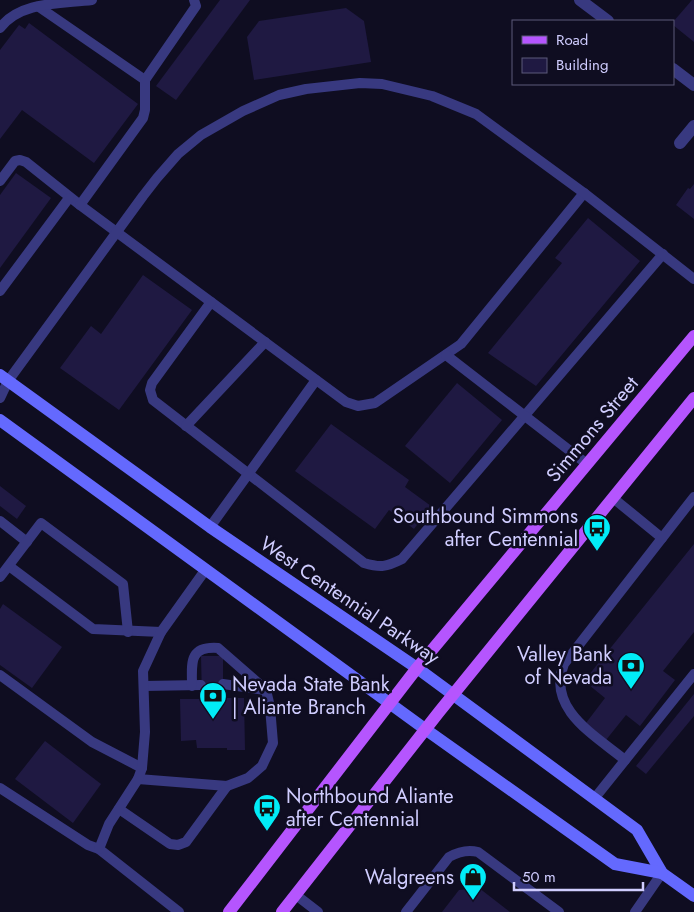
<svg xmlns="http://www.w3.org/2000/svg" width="694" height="912" font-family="Jost,sans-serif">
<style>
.building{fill:#1f1942}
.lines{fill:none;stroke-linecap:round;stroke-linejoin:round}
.lane{stroke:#383980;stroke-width:10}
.street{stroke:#383980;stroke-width:12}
.secondary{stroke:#6469fe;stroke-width:12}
.primary{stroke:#b555fe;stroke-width:12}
.labels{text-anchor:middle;stroke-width:5;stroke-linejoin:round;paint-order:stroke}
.street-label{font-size:20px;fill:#d0cdff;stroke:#0f0d21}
.poi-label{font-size:20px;fill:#d0cdff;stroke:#0f0d21;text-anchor:end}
</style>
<rect width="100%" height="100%" fill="#0f0d21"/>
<g class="building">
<polygon points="220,0 250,0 176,100 156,86"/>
<polygon points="692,0 694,0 694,42 673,25 673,22"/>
<polygon points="346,8 364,21 371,62 254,80 247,37 259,21"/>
<polygon points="29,23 138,104 94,163 22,110 0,139 0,50 19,25 25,29"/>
<polygon points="16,173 51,198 0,268 0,195"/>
<polygon points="694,184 694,219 676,205 688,188 690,189"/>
<polygon points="588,218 640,261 536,386 488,353 562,263 555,258"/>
<polygon points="143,275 192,310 119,410 60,368 91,326 101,334"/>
<polygon points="457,383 502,420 450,483 405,446"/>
<polygon points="331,424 409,480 405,487 431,506 414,529 389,510 375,529 295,471"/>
<polygon points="0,486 26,506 17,519 0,506"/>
<polygon points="694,544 694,632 663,671 675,680 640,726 626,715 606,740 586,723 605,698 584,681"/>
<polygon points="3,604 62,647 32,688 0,665 0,609"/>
<polygon points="201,656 223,656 223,698 244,698 245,750 227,750 227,748 197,748 196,740 181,741 180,699 202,699"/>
<polygon points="694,694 694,716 646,774 636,766"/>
<polygon points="45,741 101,784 73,823 15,779"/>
<polygon points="479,888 510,912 442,912 459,890"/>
</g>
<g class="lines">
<g class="lane">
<polyline points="39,7 145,80"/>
<path d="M 0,28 C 20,1 61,4 92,0"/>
<polyline points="0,181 15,161 20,160 26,162 80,205 143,118 145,110 145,80 196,6 194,0"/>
<polyline points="80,205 346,402 358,406 375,403 461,344 584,193"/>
<polyline points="0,291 69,198"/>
<path d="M 211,302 L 152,383 L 150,390 L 153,400 L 364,563 C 381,568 386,567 402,559 L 663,254"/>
<polyline points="446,355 587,464"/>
<polyline points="0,398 8,381 143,196 157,178 178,154 201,135 243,111 279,95 306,89 360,83 382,84 432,96 476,114 584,193 694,279"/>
<polyline points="186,426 265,342"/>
<polyline points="613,498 662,538"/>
<polyline points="0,521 27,542"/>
<polyline points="210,527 316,380"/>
<polyline points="9,566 93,629 161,632"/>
<polyline points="0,577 41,523 123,584 128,632"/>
<polyline points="0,675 92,742 142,768"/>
<polyline points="223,684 265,690"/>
<polyline points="144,686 201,685"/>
<path d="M 625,760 C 596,736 546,709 564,664 L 694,497"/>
<path d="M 138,779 L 227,786 L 248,778 L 262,766 L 273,743 L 270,707 L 266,690 L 218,648 C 188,646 192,664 192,686"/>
<polyline points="0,788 88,845 99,849 179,912"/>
<polyline points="594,799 694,674"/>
<polyline points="119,809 170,844 178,845 186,842 227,786"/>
<polyline points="99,849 109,824 138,779 142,768 145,732 143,671 161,632 206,569"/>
<polyline points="296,895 318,912"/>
<path d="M 406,912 L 449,857 C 458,852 467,849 478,852 L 559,912"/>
<polyline points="635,912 662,873"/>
</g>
<g class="street">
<polyline points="580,0 608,21"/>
<polyline points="673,69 694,85"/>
<polyline points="680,143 694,126"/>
</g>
<g class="secondary">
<polyline points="0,375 210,527 417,668 637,830 662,873 694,896"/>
<polyline points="0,420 425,729 615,864 662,873"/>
</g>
<g class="primary">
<polyline points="229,912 417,668 694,336"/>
<polyline points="282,912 439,712 694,398"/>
</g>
</g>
<defs>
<symbol id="bus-pin" viewBox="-11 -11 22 30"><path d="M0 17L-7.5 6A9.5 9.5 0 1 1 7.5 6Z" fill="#01ecf7" stroke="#0f0d21"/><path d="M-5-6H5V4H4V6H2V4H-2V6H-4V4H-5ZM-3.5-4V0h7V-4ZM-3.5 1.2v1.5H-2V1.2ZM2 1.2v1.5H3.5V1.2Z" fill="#111"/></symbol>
<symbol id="bank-pin" viewBox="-11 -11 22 30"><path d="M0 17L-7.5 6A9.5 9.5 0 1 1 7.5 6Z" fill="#01ecf7" stroke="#0f0d21"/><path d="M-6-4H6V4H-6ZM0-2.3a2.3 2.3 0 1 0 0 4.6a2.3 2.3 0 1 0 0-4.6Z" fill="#111"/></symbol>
<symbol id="shop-pin" viewBox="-11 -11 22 30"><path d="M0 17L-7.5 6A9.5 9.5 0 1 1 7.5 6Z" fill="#01ecf7" stroke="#0f0d21"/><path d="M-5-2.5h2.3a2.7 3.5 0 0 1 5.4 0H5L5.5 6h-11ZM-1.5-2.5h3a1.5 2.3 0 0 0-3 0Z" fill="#111"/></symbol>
</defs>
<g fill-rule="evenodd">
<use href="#bus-pin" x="581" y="512" width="32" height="43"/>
<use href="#bank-pin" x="615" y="650" width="32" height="43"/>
<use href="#bank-pin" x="197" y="680" width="32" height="43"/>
<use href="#bus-pin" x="251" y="792" width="32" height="43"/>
<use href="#shop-pin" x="457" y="861" width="32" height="43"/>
</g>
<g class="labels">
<g class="street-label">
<text transform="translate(592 429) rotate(-50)" y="7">Simmons Street</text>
<text transform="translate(350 600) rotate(34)" y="7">West Centennial Parkway</text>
</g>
<g class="poi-label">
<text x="578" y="523">Southbound Simmons<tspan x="578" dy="23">after Centennial</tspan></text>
<text x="612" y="661">Valley Bank<tspan x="612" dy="23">of Nevada</tspan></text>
<text x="232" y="691" text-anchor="start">Nevada State Bank<tspan x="232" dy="23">| Aliante Branch</tspan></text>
<text x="286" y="803" text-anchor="start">Northbound Aliante<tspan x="286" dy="23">after Centennial</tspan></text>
<text x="454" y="884">Walgreens</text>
</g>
</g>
<rect x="512" y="20" width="162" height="65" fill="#0f0d21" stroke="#5c5a7a"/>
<rect x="522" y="36" width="25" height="8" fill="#b555fe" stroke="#5c5a7a"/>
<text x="556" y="45" font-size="15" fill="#d0cdff">Road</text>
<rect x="522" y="58" width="25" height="15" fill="#1f1942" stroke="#5c5a7a"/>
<text x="556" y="70" font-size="15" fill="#d0cdff">Building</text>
<path d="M514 882v8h129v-8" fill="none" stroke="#d0cdff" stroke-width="2.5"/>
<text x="522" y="882" font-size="15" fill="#d0cdff" stroke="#0f0d21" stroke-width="4" paint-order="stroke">50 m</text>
</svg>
